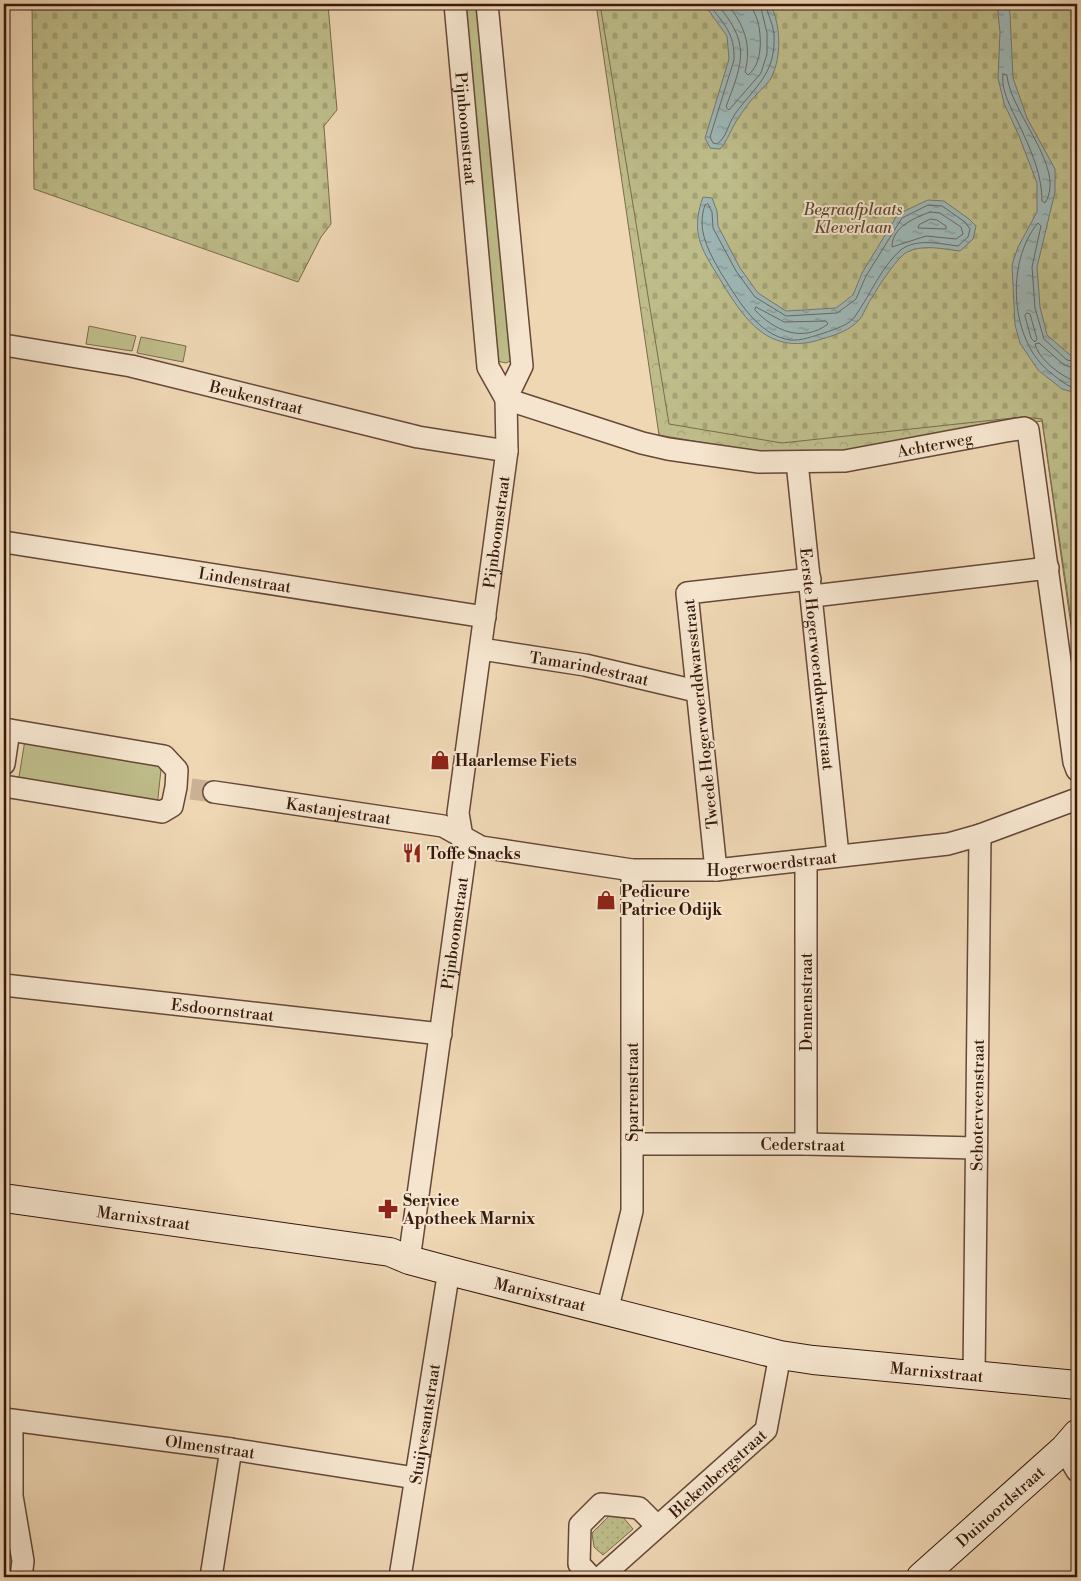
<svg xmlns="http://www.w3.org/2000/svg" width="1081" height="1581" font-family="'Libre Bodoni',serif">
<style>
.grass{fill:#bebd8a;stroke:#7a6b4c}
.forest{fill:url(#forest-crowns);stroke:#7a6b4c}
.cemetery{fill:url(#cemetery-stones);stroke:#7a6b4c}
.park{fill:url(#park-dots);stroke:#7a6b4c}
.water{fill:url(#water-ripples);stroke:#747872}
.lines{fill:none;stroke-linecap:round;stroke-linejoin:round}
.shore{stroke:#6a6862;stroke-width:1}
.street-tunnel{stroke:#cab193;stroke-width:21;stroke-dasharray:21 11;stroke-linecap:butt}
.street-casing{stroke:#654837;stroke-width:24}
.secondary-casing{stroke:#37190d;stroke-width:30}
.street{stroke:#f5e5ce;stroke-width:21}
.secondary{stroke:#f5e5ce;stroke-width:28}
.labels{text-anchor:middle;stroke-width:4;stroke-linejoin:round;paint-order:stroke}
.street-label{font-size:16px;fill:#37190d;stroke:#f5e5ce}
.park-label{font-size:16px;font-style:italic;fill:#604a32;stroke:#f5e5ce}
.poi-label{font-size:16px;font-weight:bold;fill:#37190d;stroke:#f5e5ce;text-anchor:start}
</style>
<defs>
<pattern id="forest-crowns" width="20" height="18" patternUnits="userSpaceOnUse" patternTransform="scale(1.25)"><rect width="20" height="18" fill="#bebd8a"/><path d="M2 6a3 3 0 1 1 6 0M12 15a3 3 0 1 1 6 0" fill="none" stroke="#a4a276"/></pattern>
<pattern id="cemetery-stones" width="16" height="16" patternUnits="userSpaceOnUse" patternTransform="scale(1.25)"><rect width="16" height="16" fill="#bebd8a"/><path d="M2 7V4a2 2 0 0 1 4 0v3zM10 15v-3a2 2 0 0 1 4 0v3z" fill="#a4a276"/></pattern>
<pattern id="park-dots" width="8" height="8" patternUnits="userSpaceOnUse" patternTransform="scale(1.25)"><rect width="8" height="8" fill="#bebd8a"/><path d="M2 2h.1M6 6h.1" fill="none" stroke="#a4a276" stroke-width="1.8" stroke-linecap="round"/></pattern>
<pattern id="water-ripples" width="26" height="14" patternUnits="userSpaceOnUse" patternTransform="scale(1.25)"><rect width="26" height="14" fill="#9db7b6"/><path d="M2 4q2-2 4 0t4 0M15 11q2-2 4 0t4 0" fill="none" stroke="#819492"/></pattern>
</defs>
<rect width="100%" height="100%" fill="#efd7b4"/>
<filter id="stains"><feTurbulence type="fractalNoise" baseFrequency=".004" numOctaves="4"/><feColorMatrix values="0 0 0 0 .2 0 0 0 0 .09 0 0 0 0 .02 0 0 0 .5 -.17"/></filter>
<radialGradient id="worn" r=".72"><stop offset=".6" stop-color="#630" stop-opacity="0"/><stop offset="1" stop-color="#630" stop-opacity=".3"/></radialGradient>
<g class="grass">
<polygon points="466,4 481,4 512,360 506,363 497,361"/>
<polygon points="89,326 136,336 132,351 86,344"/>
<polygon points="141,337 186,346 183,362 137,353"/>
<polygon points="25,740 162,760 157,807 18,783"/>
</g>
<polygon class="forest" points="596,4 661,4 1044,416 1077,504 1077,668 1042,421 988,428 843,455 774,455 659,435"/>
<g class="cemetery">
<polygon points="32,4 328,4 337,110 324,126 331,224 321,237 298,282 34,189"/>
<polygon points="600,4 1077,4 1077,660 1042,419 1022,417 782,443 669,424"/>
</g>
<polygon class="park" points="610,1515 622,1516 633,1529 603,1555 594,1547 592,1533"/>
<g class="water">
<path d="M 704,4 L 770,4 C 781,24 782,57 771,78 C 768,84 760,90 756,95 C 749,102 743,111 737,120 C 731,129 728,140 720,149 L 710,148 L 705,138 L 729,59 L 727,36 Z"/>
<polygon points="997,4 1007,4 1010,13 1013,78 1027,118 1055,169 1055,192 1037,267 1040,307 1047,335 1070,355 1077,358 1077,393 1062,389 1038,370 1020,343 1015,325 1012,265 1018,247 1037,212 1037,183 1019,136 1004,103 998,78 1000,32"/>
<path d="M 703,197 L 712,198 L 717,211 L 718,226 L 740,268 L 758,293 L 786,311 L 836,308 L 853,295 L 862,273 L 898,214 L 928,200 L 944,201 L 969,219 L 976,226 L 973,239 L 960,251 C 942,249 924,244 907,252 C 896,258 875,292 868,304 C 865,309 863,316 859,320 C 849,331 835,335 822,339 C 765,358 741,314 715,271 C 698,244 692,228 703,197 Z"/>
</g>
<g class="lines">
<g class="shore">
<path d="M 709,4 C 724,25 735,33 734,60 L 710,137 L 713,143 L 717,144 C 727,137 728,124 735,114 C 756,85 776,74 774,34 C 773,23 767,14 766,4"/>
<path d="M 717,4 C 751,44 743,61 726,107 L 729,110 L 761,73 L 767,54 L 767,33 L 760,4"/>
<path d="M 727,4 C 744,24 752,45 745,72 L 748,75 C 763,64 762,35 757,19 C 755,13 752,10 752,4"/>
<path d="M 1003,74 L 1007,75 C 1010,113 1067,168 1045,203 L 1042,201 C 1042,177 1033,155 1023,133 C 1016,116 1000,93 1003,74 Z"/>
<path d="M 708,204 L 712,212 L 713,228 L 736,271 L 755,297 L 786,316 L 837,313 L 856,299 L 866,276 L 902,218 L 928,205 L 942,206 L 965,222 L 970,229 L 968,237 L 958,246 C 941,244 918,238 902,249 C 883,264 870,295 856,315 C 850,325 835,329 824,333 C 813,336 802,341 790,340 C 757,335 737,298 721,273 C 709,252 696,230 705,205 Z"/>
<path d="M 930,212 L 940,213 L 961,227 L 963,234 L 956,239 L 926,236 L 892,247 C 892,227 914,218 930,212 Z"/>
<polygon points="931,219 937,220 946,226 946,229 918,228 919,225"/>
<path d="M 756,307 L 784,322 L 826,321 L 828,324 C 803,343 774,331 755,310 Z"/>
<polygon points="1027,313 1030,314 1037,339 1035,342 1031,338 1025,316"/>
<path d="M 1077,362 L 1067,360 L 1044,339 L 1035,308 L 1032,267 L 1041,226 L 1038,223 C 1005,262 1010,342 1051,373 C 1060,380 1066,386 1077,389"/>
<path d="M 1077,369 L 1064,365 L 1039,343 L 1035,344 C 1039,360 1062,377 1077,382"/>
</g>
<polyline class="street-tunnel" points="191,789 214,792"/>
<defs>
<g id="street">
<path id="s1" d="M 455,4 L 488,367 L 506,399"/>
<path id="s2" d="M 4,345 L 131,366 L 418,437 L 507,451"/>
<path id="s3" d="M 506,399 L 642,443 L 668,449 L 759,462 L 845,461 L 1006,431 L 1024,428 L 1028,430 L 1074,762 L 1077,770"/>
<path id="s4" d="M 797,462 L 838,855"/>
<path id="s5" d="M 4,542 L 485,617"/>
<polyline points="813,596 1048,568"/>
<path id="s6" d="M 481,649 L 585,665 L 696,691"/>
<polyline points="4,729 164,756 177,770 176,787 172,806 162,812 4,786"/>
<polyline points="4,764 9,730"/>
<path id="s7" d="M 214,792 L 443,826 L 481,847 L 632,870 L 716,870 L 948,844 L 980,835 L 1077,799"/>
<polyline points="806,861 806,1144"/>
<polyline points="716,870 687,593 810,579"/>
<path id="s8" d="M 4,985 L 441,1034"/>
<path id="s9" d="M 632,1144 L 806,1144 L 976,1148"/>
<path id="s10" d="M 409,1260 L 465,855 L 458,813 L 507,451 L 506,399 L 522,366 L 487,4"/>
<polyline points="607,1311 632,1211 632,870"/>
<path id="s11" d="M 974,1376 L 980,835"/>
<path id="s12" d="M 4,1419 L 231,1449 L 415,1478"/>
<polyline points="12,1421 12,1496 23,1561 21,1577"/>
<polyline points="1064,1449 1077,1471"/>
<polyline points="211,1577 231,1449"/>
<path id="s13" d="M 400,1577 L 449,1270"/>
<polyline points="591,1577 579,1564 580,1525 601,1504 639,1508 657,1526"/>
<path id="s14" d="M 601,1577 L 766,1430 L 780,1355"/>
</g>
<g id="secondary">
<path id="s15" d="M 4,1198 L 390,1252 L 409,1260 L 465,1275 L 780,1355 L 813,1360 L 1077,1385"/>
<path id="s16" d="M 921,1577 L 1064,1449 L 1077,1434"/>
</g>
</defs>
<use href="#street" class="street-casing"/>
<use href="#secondary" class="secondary-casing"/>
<use href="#street" class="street"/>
<use href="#secondary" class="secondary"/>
</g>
<defs>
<symbol id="shop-bare" viewBox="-9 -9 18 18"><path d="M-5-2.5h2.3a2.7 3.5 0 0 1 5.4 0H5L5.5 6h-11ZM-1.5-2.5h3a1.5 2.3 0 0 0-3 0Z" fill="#8f2418" stroke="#f5e5ce" stroke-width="2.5" paint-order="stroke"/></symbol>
<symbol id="restaurant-bare" viewBox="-9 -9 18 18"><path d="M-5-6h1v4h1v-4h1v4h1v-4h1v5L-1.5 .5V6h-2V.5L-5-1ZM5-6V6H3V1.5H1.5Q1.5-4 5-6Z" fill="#8f2418" stroke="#f5e5ce" stroke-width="2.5" paint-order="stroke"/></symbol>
<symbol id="pharmacy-bare" viewBox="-9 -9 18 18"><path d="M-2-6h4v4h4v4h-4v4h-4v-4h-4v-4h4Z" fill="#8f2418" stroke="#f5e5ce" stroke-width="2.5" paint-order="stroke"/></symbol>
</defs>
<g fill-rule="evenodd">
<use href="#shop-bare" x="426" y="746" width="28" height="28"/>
<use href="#restaurant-bare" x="398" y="839" width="28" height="28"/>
<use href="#shop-bare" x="592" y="886" width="28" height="28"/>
<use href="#pharmacy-bare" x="374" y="1195" width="28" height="28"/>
</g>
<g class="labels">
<g class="street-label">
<text dy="6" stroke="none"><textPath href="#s1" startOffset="125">Pijnboomstraat</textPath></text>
<text dy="6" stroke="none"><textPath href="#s2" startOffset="258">Beukenstraat</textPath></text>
<text dy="6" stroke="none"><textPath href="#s3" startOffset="439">Achterweg</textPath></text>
<text dy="6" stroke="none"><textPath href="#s10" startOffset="735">Pijnboomstraat</textPath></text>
<text dy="6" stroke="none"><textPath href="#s5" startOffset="244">Lindenstraat</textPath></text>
<text dy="6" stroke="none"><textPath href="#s4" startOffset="198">Eerste Hogerwoerddwarsstraat</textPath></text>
<text dy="6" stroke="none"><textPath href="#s6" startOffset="110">Tamarindestraat</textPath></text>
<text transform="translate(700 714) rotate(-96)" y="6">Tweede Hogerwoerddwarsstraat</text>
<text dy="6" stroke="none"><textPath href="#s7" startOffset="126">Kastanjestraat</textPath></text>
<text dy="6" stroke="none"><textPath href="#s7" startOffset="568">Hogerwoerdstraat</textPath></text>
<text dy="6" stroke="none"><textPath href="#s10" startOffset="330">Pijnboomstraat</textPath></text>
<text transform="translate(806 1002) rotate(-90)" y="6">Dennenstraat</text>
<text dy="6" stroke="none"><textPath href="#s8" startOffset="220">Esdoornstraat</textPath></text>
<text transform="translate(632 1092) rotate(-90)" y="6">Sparrenstraat</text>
<text dy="6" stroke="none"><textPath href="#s11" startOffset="271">Schoterveenstraat</textPath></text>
<text dy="6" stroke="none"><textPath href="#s9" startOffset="171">Cederstraat</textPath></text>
<text dy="6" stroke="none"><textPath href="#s15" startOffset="141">Marnixstraat</textPath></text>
<text dy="6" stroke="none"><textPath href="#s15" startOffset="546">Marnixstraat</textPath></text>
<text dy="6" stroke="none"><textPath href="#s15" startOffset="951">Marnixstraat</textPath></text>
<text dy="6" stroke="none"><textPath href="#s13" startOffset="155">Stuijvesantstraat</textPath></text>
<text dy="6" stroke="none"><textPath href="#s12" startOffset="208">Olmenstraat</textPath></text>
<text dy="6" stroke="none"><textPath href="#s14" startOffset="156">Blekenbergstraat</textPath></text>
<text dy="6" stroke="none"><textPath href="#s16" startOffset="106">Duinoordstraat</textPath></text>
</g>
<g class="park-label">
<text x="853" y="215">Begraafplaats<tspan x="853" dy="18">Kleverlaan</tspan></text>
</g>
<g class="poi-label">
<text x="455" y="766">Haarlemse Fiets</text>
<text x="427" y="859">Toffe Snacks</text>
<text x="621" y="897">Pedicure<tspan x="621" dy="18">Patrice Odijk</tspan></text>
<text x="403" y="1206">Service<tspan x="403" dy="18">Apotheek Marnix</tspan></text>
</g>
</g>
<rect width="1081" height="1581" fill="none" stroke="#efd7b4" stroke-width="20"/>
<rect x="5" y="5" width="1071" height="1571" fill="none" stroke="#37190d" stroke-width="2.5"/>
<rect x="10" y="10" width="1061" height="1561" fill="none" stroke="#37190d"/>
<rect width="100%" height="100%" filter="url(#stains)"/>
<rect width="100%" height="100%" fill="url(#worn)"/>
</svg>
